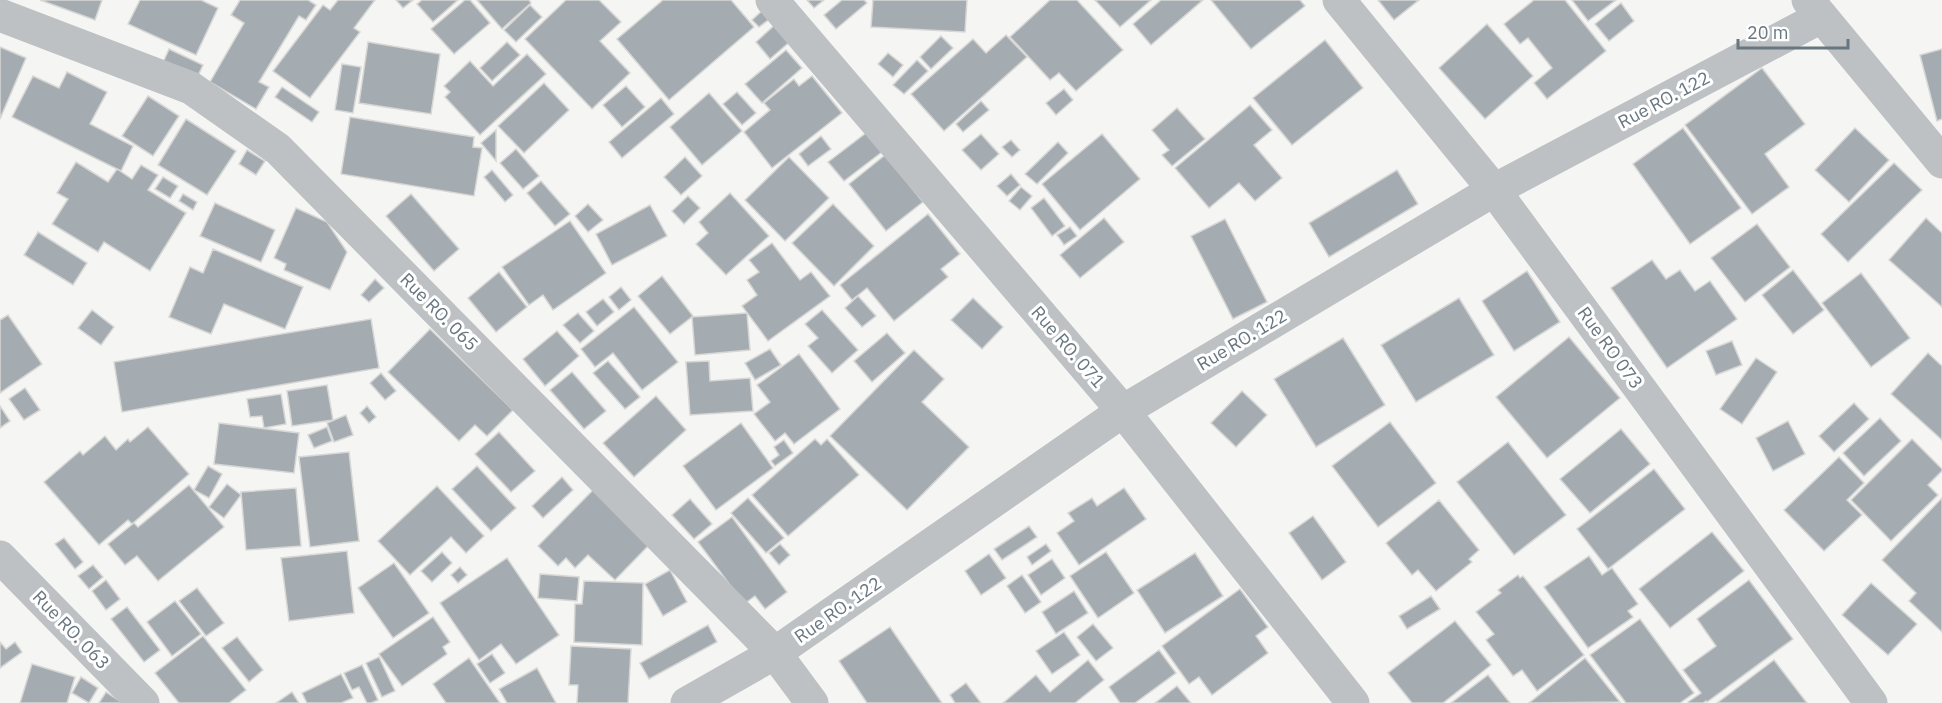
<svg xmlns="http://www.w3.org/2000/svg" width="1942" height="703" font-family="'IBM Plex Sans',sans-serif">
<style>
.building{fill:#a5acb1;stroke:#d7d7d5;stroke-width:1.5}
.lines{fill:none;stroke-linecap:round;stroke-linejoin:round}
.minor{stroke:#bdc1c4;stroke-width:33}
.labels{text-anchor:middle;stroke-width:6;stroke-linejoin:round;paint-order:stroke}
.street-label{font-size:18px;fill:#687680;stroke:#fff}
</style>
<rect width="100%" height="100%" fill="#f5f5f3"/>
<g class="building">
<polygon points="40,0 102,0 95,20"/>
<polygon points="140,0 201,0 218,8 196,55 128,24"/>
<polygon points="240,0 308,0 316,5 306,20 299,16 259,82 269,87 256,109 210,82 244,23 231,15"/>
<polygon points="338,0 375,0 354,28 360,32 310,98 273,71 323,5 330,10"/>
<polygon points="396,0 413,0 403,8"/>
<polygon points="422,0 458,0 433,22 417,4"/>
<polygon points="465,0 470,0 490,23 454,54 431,29"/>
<polygon points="477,0 529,0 531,3 502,29"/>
<polygon points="566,0 599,0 621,22 600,41 630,73 592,109 525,39"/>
<polygon points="663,0 731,0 754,27 669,100 617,39"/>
<polygon points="807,0 824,0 814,8"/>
<polygon points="842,0 864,0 867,3 836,29 824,15"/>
<polygon points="873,0 967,0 965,32 871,27"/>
<polygon points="1050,0 1077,0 1123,50 1076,91 1059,73 1050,80 1010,37"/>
<polygon points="1095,0 1151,0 1120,27"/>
<polygon points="1161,0 1203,0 1151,45 1133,24"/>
<polygon points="1211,0 1300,0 1305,6 1251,49"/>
<polygon points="1378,0 1419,0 1394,20"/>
<polygon points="1534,0 1565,0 1606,51 1547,99 1534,83 1552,68 1528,38 1520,44 1504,24"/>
<polygon points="1572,0 1616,0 1588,21"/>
<polygon points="1621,3 1634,21 1609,41 1595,24"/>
<polygon points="530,5 542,17 516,42 504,30"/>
<polygon points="764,9 771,18 759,27 752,20"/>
<polygon points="778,22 793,39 770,59 756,42"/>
<polygon points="1487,24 1533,76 1485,119 1439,68"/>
<polygon points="1006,35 1027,57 944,131 911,94 973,39 986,53"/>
<polygon points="941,36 953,48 931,69 920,57"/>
<polygon points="1325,40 1363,88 1292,145 1253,98"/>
<polygon points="368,42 440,54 431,114 359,103"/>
<polygon points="507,42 520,55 492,81 480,68"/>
<polygon points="0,47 26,58 0,119"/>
<polygon points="169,49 203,65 195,82 161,67"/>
<polygon points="1942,49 1942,119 1937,121 1920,55"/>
<polygon points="786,50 802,68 762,103 745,84"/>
<polygon points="888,53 903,65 893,77 878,64"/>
<polygon points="527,54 546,74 480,135 445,97 450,92 444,86 470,61 493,86"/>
<polygon points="917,60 928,71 904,94 893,85"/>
<polygon points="342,64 361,67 353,113 335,110"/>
<polygon points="1762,68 1805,124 1765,154 1789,187 1752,214 1685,125"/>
<polygon points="67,72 107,92 90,124 133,146 121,171 12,117 33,76 59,88"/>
<polygon points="812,76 842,113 772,168 744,132 770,110 764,103 794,79 799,86"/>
<polygon points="544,83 569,110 524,153 498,126"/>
<polygon points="626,86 645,107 622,127 603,105"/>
<polygon points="282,87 319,112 312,122 275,97"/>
<polygon points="1064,89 1073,100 1056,115 1046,103"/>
<polygon points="737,92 756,113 742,125 723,104"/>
<polygon points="709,93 742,131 702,165 670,127"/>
<polygon points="148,96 179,116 153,156 122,136"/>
<polygon points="661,98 674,114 622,158 609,142"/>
<polygon points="981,101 989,110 963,132 956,124"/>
<polygon points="1250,105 1272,130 1254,145 1282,178 1255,201 1239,183 1209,208 1175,168"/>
<polygon points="1177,108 1205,139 1172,166 1162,155 1169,150 1152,130"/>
<polygon points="350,117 474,137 473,147 482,148 474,196 341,174"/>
<polygon points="186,119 236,151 207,195 158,165"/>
<polygon points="1683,128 1741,208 1690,244 1633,164"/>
<polygon points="1855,128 1889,160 1849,202 1815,170"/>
<polygon points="496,130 496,161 481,143"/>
<polygon points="866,133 882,152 844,181 828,162"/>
<polygon points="981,134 999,154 981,170 962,150"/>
<polygon points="1102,134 1140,179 1080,230 1042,184"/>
<polygon points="821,136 831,149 808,166 799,154"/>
<polygon points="1011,140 1020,150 1012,157 1002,147"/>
<polygon points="1058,142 1068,153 1037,184 1025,174"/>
<polygon points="516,149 539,176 523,189 500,163"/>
<polygon points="247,150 265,161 256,175 239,164"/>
<polygon points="885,155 923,202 886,231 849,184"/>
<polygon points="685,157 702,176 681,195 664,177"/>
<polygon points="789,157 829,198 785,241 745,200"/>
<polygon points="76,162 108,182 117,169 132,179 141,165 158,175 148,190 186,213 150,271 104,242 98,252 52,224 68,199 57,193"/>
<polygon points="1894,163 1922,190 1848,262 1821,234"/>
<polygon points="492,170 513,195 505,202 484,177"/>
<polygon points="1397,170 1418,204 1329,257 1309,223"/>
<polygon points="1011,174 1020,185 1007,196 997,186"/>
<polygon points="163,177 178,186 170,198 155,189"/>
<polygon points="541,181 570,214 555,226 527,193"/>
<polygon points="1021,187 1032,196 1020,210 1009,201"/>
<polygon points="730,193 769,236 726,275 696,244 708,233 699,222"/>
<polygon points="183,194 197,202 193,210 179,201"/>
<polygon points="411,194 459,249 434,271 386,216"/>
<polygon points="688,196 700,208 684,224 672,211"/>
<polygon points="1044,198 1065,226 1052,236 1031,208"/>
<polygon points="215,203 275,230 261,262 200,236"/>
<polygon points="588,204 603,220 588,232 575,216"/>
<polygon points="833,204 874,246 834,286 792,243"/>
<polygon points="650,205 667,236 612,265 596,234"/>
<polygon points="296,208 327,222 347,252 330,290 284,270 286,264 274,258"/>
<polygon points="928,214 960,254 941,269 948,277 894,321 867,288 852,300 840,285"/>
<polygon points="1104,218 1124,242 1080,278 1060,255"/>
<polygon points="1926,218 1942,233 1942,307 1889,260"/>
<polygon points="1225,219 1267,302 1233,319 1191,236"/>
<polygon points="570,221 606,273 553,310 543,295 529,305 502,267"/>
<polygon points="1757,224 1790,267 1745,302 1711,258"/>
<polygon points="1070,227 1077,236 1064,245 1057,235"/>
<polygon points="38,232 87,263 73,285 24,255"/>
<polygon points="772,243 800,280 811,272 830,296 768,341 742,306 757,295 747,280 759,272 749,260"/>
<polygon points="213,249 303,287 285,329 224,304 211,334 169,317 190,267 203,273"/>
<polygon points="1652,260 1666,279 1680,270 1695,291 1710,281 1737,319 1667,368 1611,288"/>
<polygon points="1793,270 1824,310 1793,334 1762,295"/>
<polygon points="1527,271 1560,322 1514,351 1482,301"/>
<polygon points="499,272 527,307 496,332 468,298"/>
<polygon points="1861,273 1910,338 1871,367 1822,303"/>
<polygon points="662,276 693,316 670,334 638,296"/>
<polygon points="375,279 384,288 369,302 361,295"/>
<polygon points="621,287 631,300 619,310 609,297"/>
<polygon points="858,296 876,316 862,327 845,308"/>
<polygon points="973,298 1003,327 982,349 951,320"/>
<polygon points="1459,298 1494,355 1416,402 1381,345"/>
<polygon points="603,299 614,312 597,326 586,312"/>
<polygon points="634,307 678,362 642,390 613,353 595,367 581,349"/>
<polygon points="92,310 114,327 101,345 78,328"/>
<polygon points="822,310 858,350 832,373 808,346 818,338 805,324"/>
<polygon points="578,313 594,331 580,343 563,325"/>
<polygon points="747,313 750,350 695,355 692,317"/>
<polygon points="8,315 42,364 0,393 0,320"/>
<polygon points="371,319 379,368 122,412 114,362"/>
<polygon points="430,329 513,410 487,436 475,425 459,441 388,372"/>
<polygon points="557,331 579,356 545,386 523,359"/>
<polygon points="887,333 905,353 872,382 854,361"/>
<polygon points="1569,337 1620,398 1547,458 1496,397"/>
<polygon points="1343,338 1385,405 1316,447 1274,379"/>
<polygon points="1732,341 1742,365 1716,375 1706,351"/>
<polygon points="770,349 781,365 755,380 745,363"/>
<polygon points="914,350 944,379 922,402 969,447 907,510 830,436"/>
<polygon points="1928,353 1942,366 1942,440 1891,394"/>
<polygon points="799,354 840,409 794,444 785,433 775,441 754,414 770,402 757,385"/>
<polygon points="1756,358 1777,372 1742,424 1720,409"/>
<polygon points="608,361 640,397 625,409 593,373"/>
<polygon points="709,361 710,381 750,378 753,411 690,415 686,362"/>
<polygon points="572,372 606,411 584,429 550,390"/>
<polygon points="381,373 396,391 385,400 370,383"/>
<polygon points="327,385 333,420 292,426 287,391"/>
<polygon points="25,388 40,410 24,420 9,399"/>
<polygon points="1242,391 1267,415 1236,447 1211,423"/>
<polygon points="281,394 286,424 264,428 262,416 250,417 247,399"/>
<polygon points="656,396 686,430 634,477 603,443"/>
<polygon points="1854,403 1869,419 1834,452 1819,436"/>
<polygon points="0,406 10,421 0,428"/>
<polygon points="367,406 376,417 369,423 360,413"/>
<polygon points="346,415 353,435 334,442 327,423"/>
<polygon points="1880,418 1901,441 1864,476 1843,453"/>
<polygon points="1788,421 1805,454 1773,471 1756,438"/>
<polygon points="1390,422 1436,483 1378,527 1332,466"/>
<polygon points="219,423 299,433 294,473 214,464"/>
<polygon points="741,423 773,468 716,510 683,466"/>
<polygon points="148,427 189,474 132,524 128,520 99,545 44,482 80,451 83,455 105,436 116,450 128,439 130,442"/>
<polygon points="327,427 332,441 314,448 308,435"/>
<polygon points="1621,429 1650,464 1590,513 1560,479"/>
<polygon points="499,432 535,471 511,492 475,454"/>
<polygon points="815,439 821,445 827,439 859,475 788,536 752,495"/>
<polygon points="1912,439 1942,469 1942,471 1928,485 1938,495 1891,541 1851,500"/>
<polygon points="784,440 793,453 775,466 771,461 779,455 774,447"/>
<polygon points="1508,442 1566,515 1514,555 1457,482"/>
<polygon points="349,452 359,541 310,547 299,457"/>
<polygon points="1839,457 1864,483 1847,500 1862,515 1824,551 1784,510"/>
<polygon points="208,466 222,474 209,498 194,490"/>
<polygon points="477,466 516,508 491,531 452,489"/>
<polygon points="1654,469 1685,509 1608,569 1577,529"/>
<polygon points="562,477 573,490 543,518 532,506"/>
<polygon points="227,484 241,495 224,518 209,507"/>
<polygon points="189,485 224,527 158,581 137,556 125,565 108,544 134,523 138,527"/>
<polygon points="437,486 484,536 466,553 451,537 410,575 378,541"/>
<polygon points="296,488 301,546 246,550 241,492"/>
<polygon points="1124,488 1146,519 1079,565 1057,533 1074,521 1068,513 1092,498 1097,506"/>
<polygon points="594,489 650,544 615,580 588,555 575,568 566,558 558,566 538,546"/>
<polygon points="748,498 784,538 766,553 731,513"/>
<polygon points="1942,498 1942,632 1909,601 1916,593 1882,560"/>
<polygon points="690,499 712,524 694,539 672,515"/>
<polygon points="1439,500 1479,550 1469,559 1472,562 1436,591 1418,570 1412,575 1386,543"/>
<polygon points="1313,516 1346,562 1322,580 1289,533"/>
<polygon points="732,517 787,592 765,609 755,596 744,604 698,542"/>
<polygon points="1029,526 1037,537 1002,560 994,549"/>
<polygon points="1712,532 1744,571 1670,628 1639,589"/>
<polygon points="64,538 83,562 75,569 55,544"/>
<polygon points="780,544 790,555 779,565 769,553"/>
<polygon points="1046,544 1051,551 1032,565 1027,557"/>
<polygon points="347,551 354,613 289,621 281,558"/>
<polygon points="442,552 452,563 432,582 421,571"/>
<polygon points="1106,552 1134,593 1098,618 1070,576"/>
<polygon points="1195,553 1223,596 1165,633 1137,590"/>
<polygon points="989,554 1006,578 981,595 965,571"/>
<polygon points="1589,556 1602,575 1612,568 1638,604 1628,611 1633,617 1588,648 1544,587"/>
<polygon points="507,558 559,635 516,664 501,644 479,660 440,603"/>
<polygon points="1052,559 1065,578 1041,595 1028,575"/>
<polygon points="394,563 429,613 393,638 358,588"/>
<polygon points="93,565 103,577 89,589 78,576"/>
<polygon points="460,567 467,575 458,583 451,575"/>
<polygon points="670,570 687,602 663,616 645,584"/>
<polygon points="540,574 579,577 577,601 538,598"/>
<polygon points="1022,575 1041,602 1025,613 1007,586"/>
<polygon points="1518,575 1520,578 1523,576 1584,655 1537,691 1522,670 1513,676 1486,640 1494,634 1476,612 1501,593 1498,590"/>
<polygon points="106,580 120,599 106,610 92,591"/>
<polygon points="1749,580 1793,639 1707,702 1706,701 1703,703 1689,703 1688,702 1701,693 1683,670 1716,646 1697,619"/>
<polygon points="584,581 643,583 642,645 574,642 575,604 582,604"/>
<polygon points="1871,583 1917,624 1888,655 1842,615"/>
<polygon points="197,588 224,623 206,636 179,601"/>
<polygon points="1240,589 1268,627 1256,636 1268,653 1212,695 1199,677 1189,684 1162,646"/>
<polygon points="1074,591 1088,613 1056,634 1042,612"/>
<polygon points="1431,596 1440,609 1407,629 1399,616"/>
<polygon points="175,601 201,634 172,656 147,622"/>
<polygon points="127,607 160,650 144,662 111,619"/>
<polygon points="433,617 450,642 443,647 447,654 402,686 379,654"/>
<polygon points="1640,619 1694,693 1680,703 1626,703 1590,655"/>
<polygon points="1455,621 1491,665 1443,703 1412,703 1388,673"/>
<polygon points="1093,624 1113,648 1096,661 1077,637"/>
<polygon points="708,625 717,642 649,679 640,663"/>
<polygon points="890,627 942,703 867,703 839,661"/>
<polygon points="1064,632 1080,655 1052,674 1036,651"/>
<polygon points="203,636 246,690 229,703 179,703 155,673"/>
<polygon points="237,637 263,670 249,682 222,648"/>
<polygon points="0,642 6,649 15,642 22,652 0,668"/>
<polygon points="571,646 631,649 628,703 577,703 578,685 569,685"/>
<polygon points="1159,650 1176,673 1135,703 1120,703 1109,687"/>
<polygon points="492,654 505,673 490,683 477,664"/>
<polygon points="379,657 395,691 382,697 366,663"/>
<polygon points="469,658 500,703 446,703 433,684"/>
<polygon points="1585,658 1620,702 1529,703"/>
<polygon points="1088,660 1104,680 1075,703 1003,703 1036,675 1050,692"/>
<polygon points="1774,660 1807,703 1717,703"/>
<polygon points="32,664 75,677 67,703 20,703"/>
<polygon points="362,665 378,700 371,703 367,703 359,687 352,690 344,673"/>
<polygon points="537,668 556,703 507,703 499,689"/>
<polygon points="341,674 353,698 341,703 307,703 302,693"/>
<polygon points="1488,675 1510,703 1451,703"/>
<polygon points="81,677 98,688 89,703 72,693"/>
<polygon points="966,683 981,703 955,703 950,695"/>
<polygon points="1177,686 1191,703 1155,703"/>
<polygon points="106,692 123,703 99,703"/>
<polygon points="292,692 299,703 276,703"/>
</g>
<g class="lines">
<g class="minor">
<polyline points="772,0 1123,411 1353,703"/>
<polyline points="1339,0 1494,190 1871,703"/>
<polyline points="1808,0 1942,162"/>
<polyline points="0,15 191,88 278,149 775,653 812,703"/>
<polyline points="0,557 143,703"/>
<polyline points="687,703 775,653 1123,411 1494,190 1821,17"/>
</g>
</g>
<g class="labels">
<g class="street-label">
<text transform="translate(1664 100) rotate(-28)" y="6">Rue RO. 122</text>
<text transform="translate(439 312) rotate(45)" y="6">Rue RO. 065</text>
<text transform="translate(1242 340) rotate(-31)" y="6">Rue RO. 122</text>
<text transform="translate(1068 347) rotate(49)" y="6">Rue RO. 071</text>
<text transform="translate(1610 348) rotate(54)" y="6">Rue RO 073</text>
<text transform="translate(838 610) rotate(-35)" y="6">Rue RO. 122</text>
<text transform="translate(71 630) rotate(46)" y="6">Rue RO. 063</text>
</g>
</g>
<path d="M1738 39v9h110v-9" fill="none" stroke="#687680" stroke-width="3"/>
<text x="1747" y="39" font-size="18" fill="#687680" stroke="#ffffff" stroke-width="4.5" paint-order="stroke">20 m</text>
</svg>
